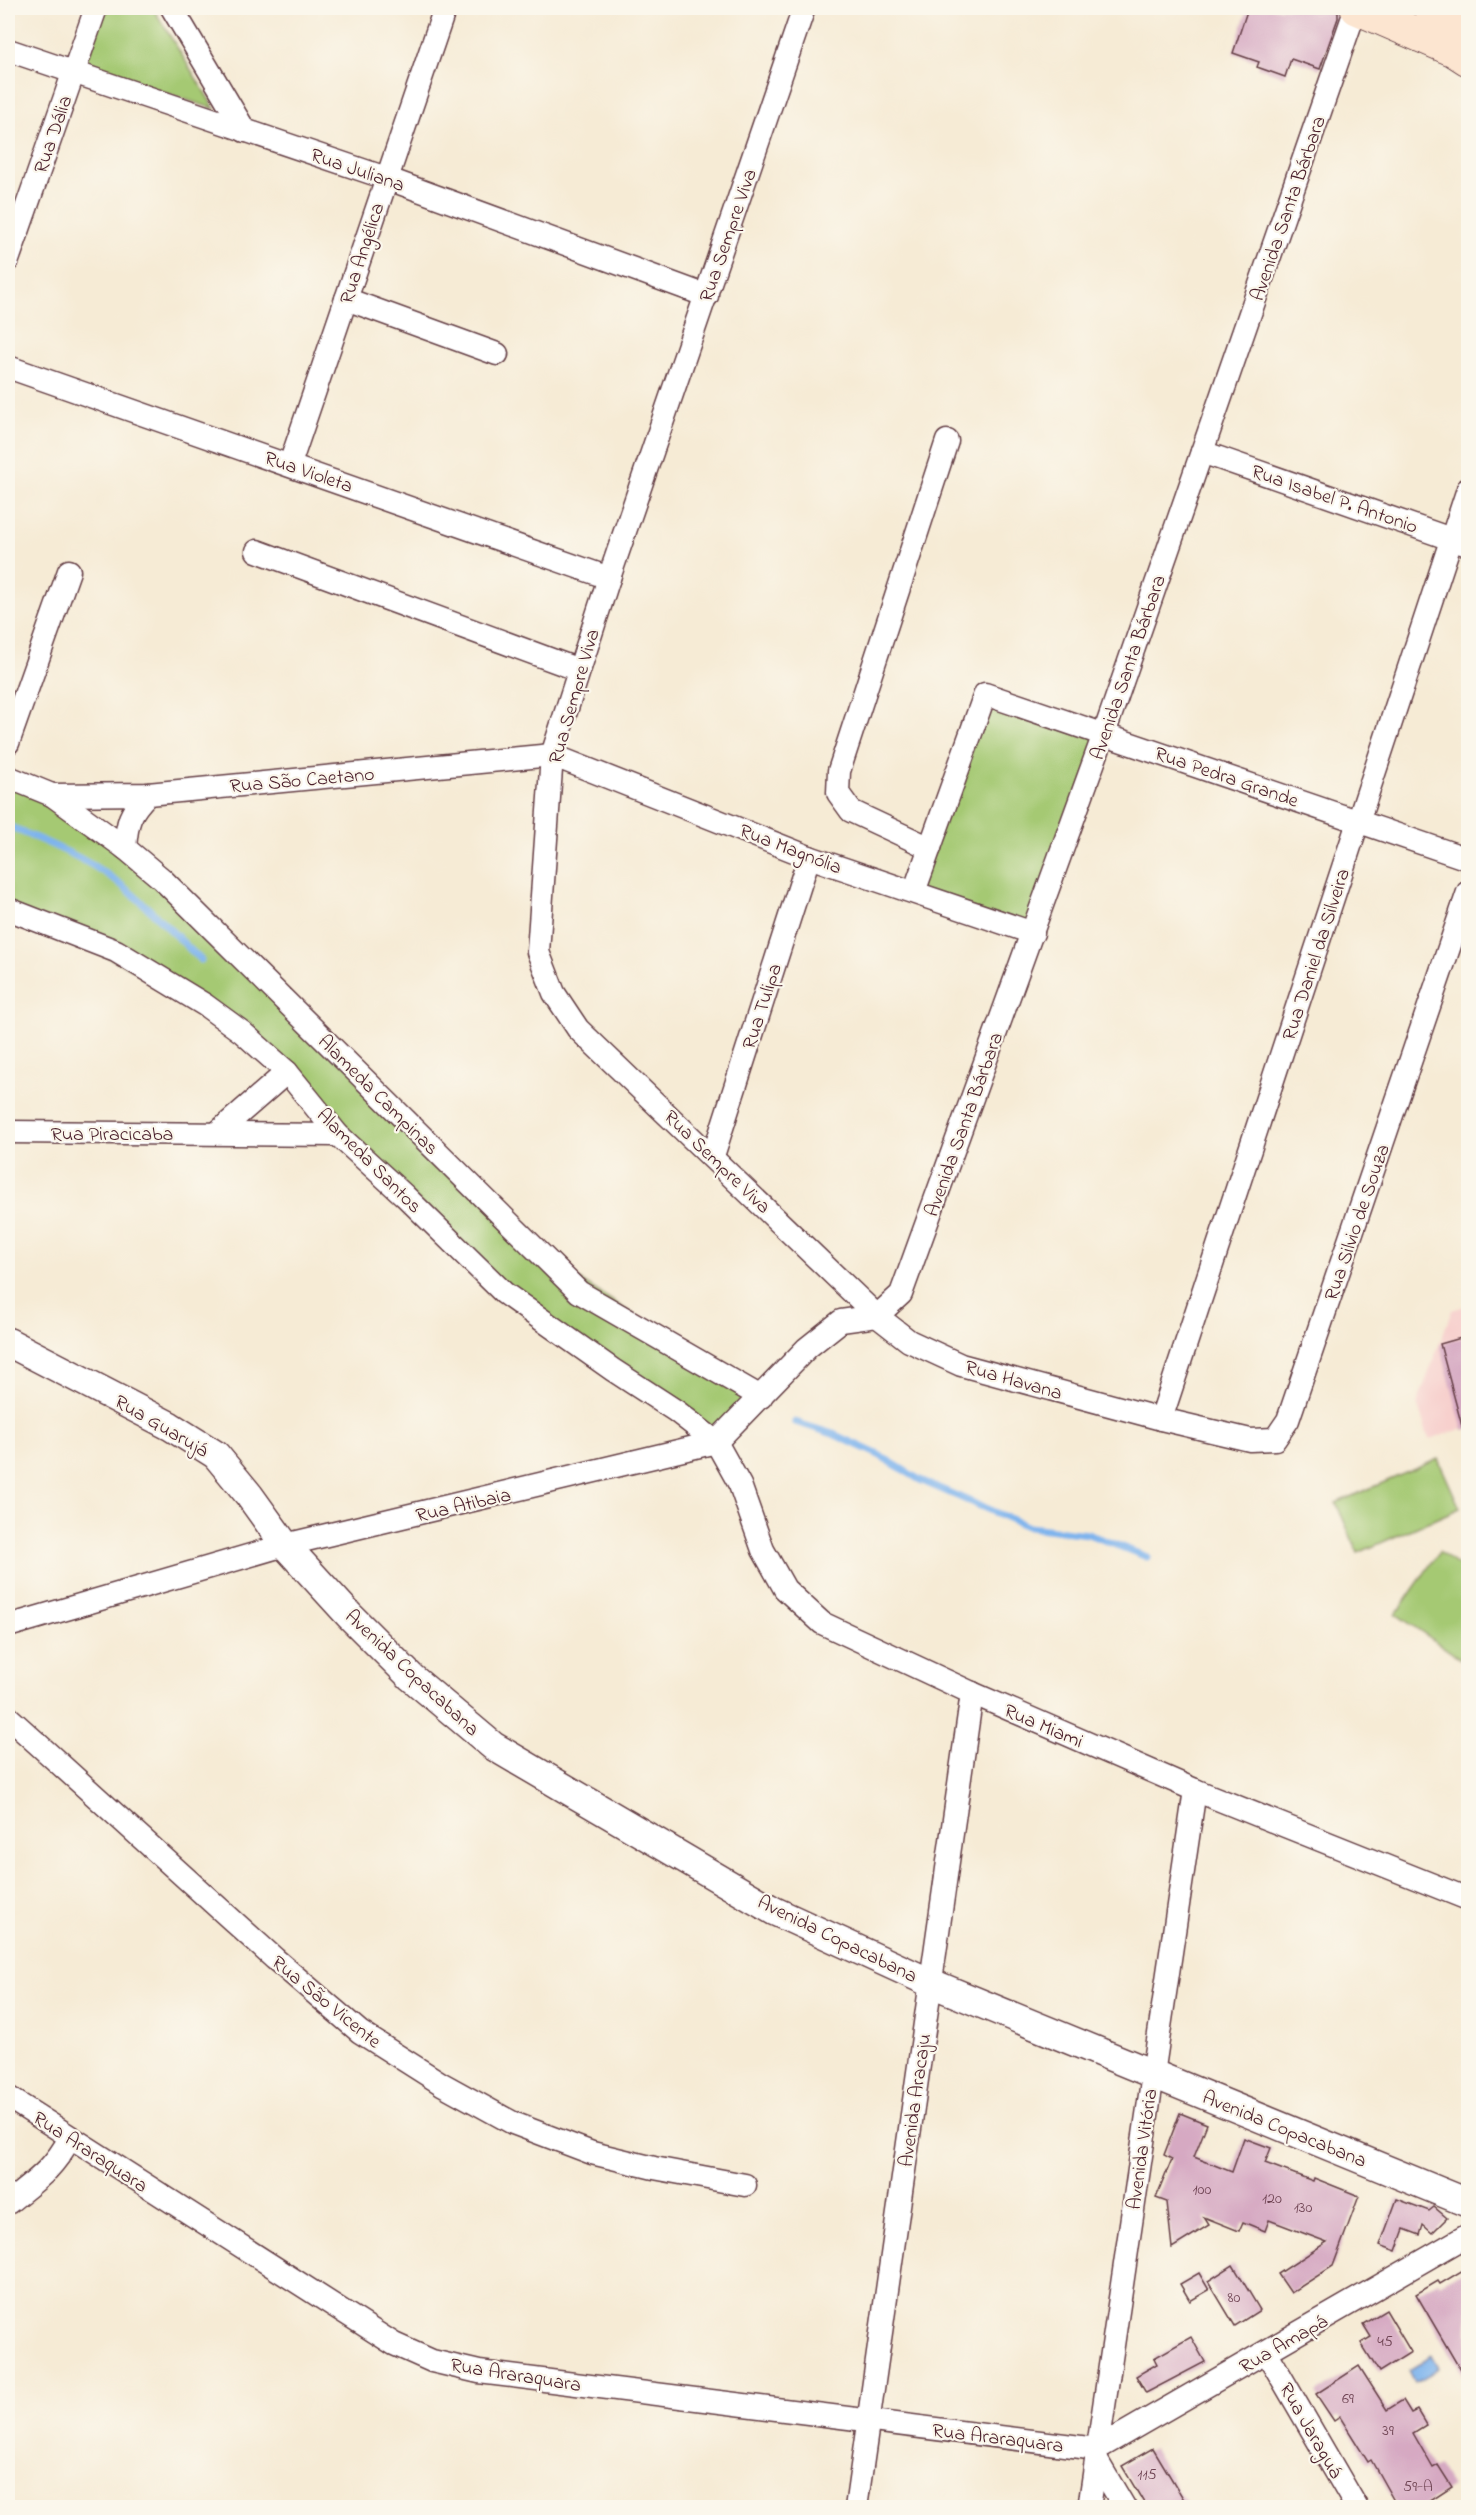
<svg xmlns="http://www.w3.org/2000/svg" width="1476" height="2515" font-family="'Indie Flower',sans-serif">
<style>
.built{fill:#f7d0cd}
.green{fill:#a5c973;stroke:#78744f;stroke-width:1.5}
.water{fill:#7eb4ed;stroke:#646a8c;stroke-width:1.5}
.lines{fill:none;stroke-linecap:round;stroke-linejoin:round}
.stream{stroke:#7eb4ed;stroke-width:7}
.building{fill:#d6a9c2}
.minor-casing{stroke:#643e44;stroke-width:25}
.tertiary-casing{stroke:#643e44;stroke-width:31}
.secondary-casing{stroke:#643e44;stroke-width:35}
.minor{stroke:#fff;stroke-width:22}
.tertiary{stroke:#fff;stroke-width:28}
.secondary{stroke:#fce5d0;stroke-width:33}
.labels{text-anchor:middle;stroke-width:4.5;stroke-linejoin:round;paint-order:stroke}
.number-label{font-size:16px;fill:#6d4251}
.street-label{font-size:20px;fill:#4a1f2b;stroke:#fbf7ec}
</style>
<rect width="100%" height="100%" fill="#fbf7ec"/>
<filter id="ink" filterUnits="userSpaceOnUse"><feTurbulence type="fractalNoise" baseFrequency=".0167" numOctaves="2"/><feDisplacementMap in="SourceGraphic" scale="12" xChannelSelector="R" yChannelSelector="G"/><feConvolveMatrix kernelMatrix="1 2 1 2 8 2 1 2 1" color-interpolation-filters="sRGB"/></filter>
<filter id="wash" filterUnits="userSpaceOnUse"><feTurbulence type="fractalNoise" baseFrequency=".008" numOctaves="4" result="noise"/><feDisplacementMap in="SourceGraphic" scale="24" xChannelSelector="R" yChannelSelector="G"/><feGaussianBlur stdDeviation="1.35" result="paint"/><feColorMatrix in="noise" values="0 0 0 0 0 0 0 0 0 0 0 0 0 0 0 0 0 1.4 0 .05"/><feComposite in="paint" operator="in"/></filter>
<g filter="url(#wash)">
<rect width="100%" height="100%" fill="#f6ebd5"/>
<polygon class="built" points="1468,1305 1468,1427 1429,1439 1417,1404 1452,1310"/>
<g class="green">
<polygon points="103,8 153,8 215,109 83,67"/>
<polygon points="985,694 1104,734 1033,933 914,892"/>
<polygon points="8,777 125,848 541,1255 761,1397 716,1442 504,1293 205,1004 8,909"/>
<polygon points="1438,1459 1460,1508 1358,1553 1336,1503"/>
<polygon points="1439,1552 1468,1572 1468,1664 1396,1614"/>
</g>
<polygon class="water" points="1432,2356 1439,2368 1415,2382 1409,2370"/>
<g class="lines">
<g class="stream">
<path d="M 8,826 C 50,844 95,861 130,892 C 155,913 178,938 201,960"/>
<polyline points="795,1422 833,1434 879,1455 920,1480 1029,1527 1088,1534 1147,1557"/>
</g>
</g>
<g id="blocks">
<g class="building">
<polygon points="1248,8 1325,8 1338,12 1338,18 1320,69 1291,59 1285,77 1257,67 1259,62 1233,53"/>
<polygon points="1468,1336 1468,1429 1463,1430 1440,1344"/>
<polygon points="1180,2113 1207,2124 1194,2157 1232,2172 1244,2138 1271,2148 1265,2163 1313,2181 1314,2178 1359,2196 1333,2266 1291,2293 1278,2274 1327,2242 1269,2220 1265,2231 1243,2222 1239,2231 1204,2217 1209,2225 1172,2248 1167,2202 1156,2198 1172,2159 1164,2155"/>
<polygon points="1397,2199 1429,2211 1434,2207 1447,2218 1432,2233 1423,2225 1420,2235 1404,2229 1396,2251 1380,2245"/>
<polygon points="1233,2265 1260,2310 1235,2326 1208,2281"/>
<polygon points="1468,2267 1468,2383 1416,2294 1438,2281 1440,2284"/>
<polygon points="1199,2273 1209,2290 1190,2301 1180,2284"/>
<polygon points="1386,2310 1411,2352 1379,2372 1361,2343 1371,2337 1363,2324"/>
<polygon points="1191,2337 1205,2362 1146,2393 1136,2376 1157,2364 1154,2358"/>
<polygon points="1359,2366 1387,2410 1403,2400 1411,2413 1417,2410 1426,2425 1413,2433 1433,2468 1438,2465 1452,2487 1420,2508 1398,2508 1371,2460 1368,2462 1340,2417 1334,2421 1316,2394"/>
<polygon points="1153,2448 1189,2508 1147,2508 1122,2466"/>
</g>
</g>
</g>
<g filter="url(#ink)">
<use href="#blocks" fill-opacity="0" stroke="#643e44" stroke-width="1.5"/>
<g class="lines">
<defs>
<g id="minor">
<polyline points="172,8 245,131"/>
<polyline points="804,8 609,578 552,755 538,952 554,993 578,1029 877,1316 909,1341 961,1365 1161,1419 1250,1440 1275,1439 1288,1420 1468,892"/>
<polyline points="8,50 386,178 707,296"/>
<polyline points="8,260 96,8"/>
<polyline points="346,299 497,354"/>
<polyline points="8,367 609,578"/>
<polyline points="1202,452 1468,545"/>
<polyline points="290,464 445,8"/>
<polyline points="257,551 579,670"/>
<polyline points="8,743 69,571"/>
<polyline points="8,777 52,795 125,848 162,879 579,1292 761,1397"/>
<polyline points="52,795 148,794 552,755 809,857 1033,933"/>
<path d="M 125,848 C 127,822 129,813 148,794"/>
<polyline points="930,848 851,811 838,793 839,771 947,441"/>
<polyline points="914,892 985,694 1468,859"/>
<polyline points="8,909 116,951 205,1005 242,1032 287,1072 338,1135 405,1196 504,1293 613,1370 676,1411 716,1442 740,1485 763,1550 785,1589 822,1623 972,1693 1195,1790 1468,1899"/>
<polyline points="8,1132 338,1135"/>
<polyline points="217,1133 287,1072"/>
<polyline points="713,1156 809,857"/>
<polyline points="877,1316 901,1294 1104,734 1356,8"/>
<polyline points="1161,1419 1468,489"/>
<polyline points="8,1626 285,1545 716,1442 807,1348 841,1321 877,1316"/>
<polyline points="8,1717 275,1959 360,2032 442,2084 513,2123 592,2153 654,2168 745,2185"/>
<polyline points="8,2097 394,2344 432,2361 479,2372 1097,2449 1468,2235"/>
<path d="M 8,2203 C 36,2180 52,2171 70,2138"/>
<polyline points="1267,2353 1357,2508"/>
<polyline points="1096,2459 1125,2508"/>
<polyline points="856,2508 972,1693"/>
<polyline points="1089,2508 1195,1790"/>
</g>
<polyline id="tertiary" points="8,1342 170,1426 216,1455 249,1495 285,1545 349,1615 411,1677 493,1746 774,1911 931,1983 1468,2203"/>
<g id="secondary">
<polyline points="1357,8 1454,50 1468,59"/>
<polyline points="1430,8 1468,25"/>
</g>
</defs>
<use href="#minor" class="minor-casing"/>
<use href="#tertiary" class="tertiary-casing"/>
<use href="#secondary" class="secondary-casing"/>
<use href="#minor" class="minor"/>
<use href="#tertiary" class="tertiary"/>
<use href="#secondary" class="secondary"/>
</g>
</g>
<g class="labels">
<g class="number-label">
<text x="1202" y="2194">100</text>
<text x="1272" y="2203">120</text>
<text x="1303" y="2212">130</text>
<text x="1234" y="2302">80</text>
<text x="1385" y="2346">45</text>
<text x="1348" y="2403">69</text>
<text x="1388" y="2435">39</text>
<text x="1147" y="2479">115</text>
<text x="1418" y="2491">59-A</text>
</g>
<g class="street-label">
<text transform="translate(52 134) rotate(-71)" y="7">Rua Dália</text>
<text transform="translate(358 169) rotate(19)" y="7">Rua Juliana</text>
<text transform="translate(1287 208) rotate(-71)" y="7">Avenida Santa Bárbara</text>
<text transform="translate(727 235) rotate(-71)" y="7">Rua Sempre Viva</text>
<text transform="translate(361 253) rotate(-72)" y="7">Rua Angélica</text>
<text transform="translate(309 471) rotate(19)" y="7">Rua Violeta</text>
<text transform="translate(1335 498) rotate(19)" y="7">Rua Isabel P. Antonio</text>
<text transform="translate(1127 667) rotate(-71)" y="7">Avenida Santa Bárbara</text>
<text transform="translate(573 696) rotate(-74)" y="7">Rua Sempre Viva</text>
<text transform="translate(1227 776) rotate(19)" y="7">Rua Pedra Grande</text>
<text transform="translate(302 779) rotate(-5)" y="7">Rua São Caetano</text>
<text transform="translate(791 848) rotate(21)" y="7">Rua Magnólia</text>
<text transform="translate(1315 954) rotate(-72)" y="7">Rua Daniel da Silveira</text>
<text transform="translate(761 1006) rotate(-72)" y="7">Rua Tulipa</text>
<text transform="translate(379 1094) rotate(45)" y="7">Alameda Campinas</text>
<text transform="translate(963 1124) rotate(-70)" y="7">Avenida Santa Bárbara</text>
<text x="112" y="1140">Rua Piracicaba</text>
<text transform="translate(370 1160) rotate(45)" y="7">Alameda Santos</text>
<text transform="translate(718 1161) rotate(44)" y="7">Rua Sempre Viva</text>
<text transform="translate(1356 1222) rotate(-71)" y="7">Rua Silvio de Souza</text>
<text transform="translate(1014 1379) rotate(16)" y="7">Rua Havana</text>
<text transform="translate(162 1425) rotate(30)" y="7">Rua Guarujá</text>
<text transform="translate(463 1504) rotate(-13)" y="7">Rua Atibaia</text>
<text transform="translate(413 1672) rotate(43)" y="7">Avenida Copacabana</text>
<text transform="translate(1044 1725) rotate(23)" y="7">Rua Miami</text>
<text transform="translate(838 1938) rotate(26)" y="7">Avenida Copacabana</text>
<text transform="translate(327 2001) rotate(39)" y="7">Rua São Vicente</text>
<text transform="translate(914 2100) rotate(-82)" y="7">Avenida Aracaju</text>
<text transform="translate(1285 2128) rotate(22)" y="7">Avenida Copacabana</text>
<text transform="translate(1141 2149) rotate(-82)" y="7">Avenida Vitória</text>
<text transform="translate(91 2151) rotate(33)" y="7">Rua Araraquara</text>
<text transform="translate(1283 2343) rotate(-30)" y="7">Rua Amapá</text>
<text transform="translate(516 2374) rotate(9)" y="7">Rua Araraquara</text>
<text transform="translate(1312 2430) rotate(60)" y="7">Rua Jaraguá</text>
<text transform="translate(998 2437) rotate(7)" y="7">Rua Araraquara</text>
</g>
</g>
<rect width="1476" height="2515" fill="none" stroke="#fbf7ec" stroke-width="30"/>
</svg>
